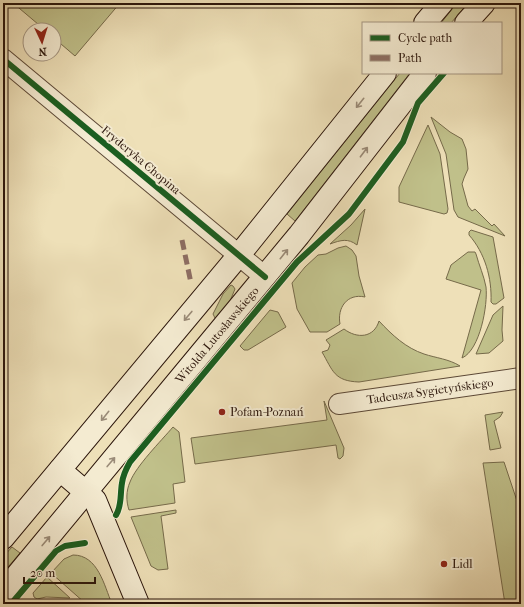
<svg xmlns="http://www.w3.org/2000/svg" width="524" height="607" font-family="'IM FELL French Canon',serif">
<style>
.green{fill:#c0c08a;stroke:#766a4a}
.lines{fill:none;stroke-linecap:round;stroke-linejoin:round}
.minor-casing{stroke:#5c4836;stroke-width:22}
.secondary-casing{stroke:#2b150b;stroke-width:24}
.minor{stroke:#f4ebd1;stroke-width:20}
.secondary{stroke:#f4ebd1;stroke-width:22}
.quiet{stroke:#8d6e63;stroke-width:5;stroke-dasharray:10 5;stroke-linecap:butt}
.cycleway-casing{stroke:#f4ebd1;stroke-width:8}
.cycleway{stroke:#1b5e20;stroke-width:6}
.oneway{stroke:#9a8b78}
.poi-dot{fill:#8f2418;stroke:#f4ebd1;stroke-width:1.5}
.labels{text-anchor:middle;stroke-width:4;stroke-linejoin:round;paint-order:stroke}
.street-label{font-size:12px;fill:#2b150b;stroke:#f4ebd1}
.poi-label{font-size:12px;fill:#2b150b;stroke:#f4ebd1;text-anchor:start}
</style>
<rect width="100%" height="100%" fill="#eee0b8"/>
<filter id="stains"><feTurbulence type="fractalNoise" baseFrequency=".005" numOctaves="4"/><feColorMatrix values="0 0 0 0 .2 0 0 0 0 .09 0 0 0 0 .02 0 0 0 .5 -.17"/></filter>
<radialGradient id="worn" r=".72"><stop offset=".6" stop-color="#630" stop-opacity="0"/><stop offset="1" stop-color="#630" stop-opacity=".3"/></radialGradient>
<g class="green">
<polygon points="13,3 120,3 75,56 54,38 54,30 45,30"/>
<polygon points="457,3 468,3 451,23 441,23"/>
<polygon points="400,73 410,73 295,221 287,214"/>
<polygon points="431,117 450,132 462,139 466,149 468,169 464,178 462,184 468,206 472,211 475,209 492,226 494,224 505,236 458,217 454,210 446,154"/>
<polygon points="428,125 440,154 448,209 447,213 444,214 399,202 399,187"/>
<path d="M 365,209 L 357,245 C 348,238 341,240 330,244 L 351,225 Z"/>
<path d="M 471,230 L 493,237 L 504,298 L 496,304 L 493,304 L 491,302 C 492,278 485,253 469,235 L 469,232 Z"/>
<path d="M 346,246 L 352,250 L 356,256 L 359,276 L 365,297 C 347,293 337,308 340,324 L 327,332 L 310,332 L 297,309 L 292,283 L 305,267 L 318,255 L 326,254 L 338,248 Z"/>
<path d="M 468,252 L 475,252 L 476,254 C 479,265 484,276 486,287 C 488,305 480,350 462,358 L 481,290 L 446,279 L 451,265 Z"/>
<polygon points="231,285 233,286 235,289 230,301 216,318 215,318 213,314 223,294"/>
<polygon points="503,306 502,330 503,341 489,353 476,354 493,315"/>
<polygon points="270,310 278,312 286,327 248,350 244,350 240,346"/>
<path d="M 379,321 C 392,335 406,348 424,354 C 436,358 449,359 460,366 L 359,382 C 334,381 333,371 322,352 L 328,350 L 330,345 L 326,340 L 344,329 C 357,339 374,338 379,321 Z"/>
<polygon points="324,401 344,448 343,456 340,459 338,458 336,445 195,464 191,438 327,420"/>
<polygon points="503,412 500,417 494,421 501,448 490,450 485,415"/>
<path d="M 173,427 L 179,432 L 185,482 L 173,484 L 175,503 L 129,510 C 126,501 126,491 130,482 C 136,466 161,441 173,427 Z"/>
<polygon points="504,462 519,507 519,510 521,510 521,604 505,604 483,463"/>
<polygon points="176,510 176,513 161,516 168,569 158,570 151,566 131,517"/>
<polygon points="12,547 20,553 3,573 3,557"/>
<path d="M 73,555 C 98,555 104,585 112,604 L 89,604 L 85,603 L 51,573 L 64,559 Z"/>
<polygon points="47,577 70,598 46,597 37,599 34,597 33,593"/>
</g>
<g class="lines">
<defs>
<g id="minor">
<polyline points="3,59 265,277"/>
<polyline points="339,404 521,378"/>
</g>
<g id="secondary">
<polyline points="425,23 442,3"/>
<polyline points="466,23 484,3"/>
<polyline points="60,470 95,500 138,604"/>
<polyline points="3,538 239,255 385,73"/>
<polyline points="3,592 299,235 425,73"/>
</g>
</defs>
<use href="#minor" class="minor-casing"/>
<use href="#secondary" class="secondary-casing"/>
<use href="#minor" class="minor"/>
<use href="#secondary" class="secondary"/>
<polyline class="quiet" points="182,240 191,283"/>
<defs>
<g id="cycleway">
<polyline points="3,59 265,277"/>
<path d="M 116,515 C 122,506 120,494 122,483 C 123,475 126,469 130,462 L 297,262 L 349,214 L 403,142 L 418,103 L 444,73"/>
<polyline points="11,604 56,551 65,546 85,543"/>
</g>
</defs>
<use href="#cycleway" class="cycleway-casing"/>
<use href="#cycleway" class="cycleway"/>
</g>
<defs><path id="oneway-shaft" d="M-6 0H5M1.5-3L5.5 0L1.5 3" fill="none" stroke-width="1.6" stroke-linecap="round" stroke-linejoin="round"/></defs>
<g class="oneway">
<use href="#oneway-shaft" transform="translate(360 103) rotate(129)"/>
<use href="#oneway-shaft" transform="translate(364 152) rotate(-53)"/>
<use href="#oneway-shaft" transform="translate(284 254) rotate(-51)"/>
<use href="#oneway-shaft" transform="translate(188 316) rotate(130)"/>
<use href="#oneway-shaft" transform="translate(105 416) rotate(129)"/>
<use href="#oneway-shaft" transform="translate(111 462) rotate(-50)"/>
<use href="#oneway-shaft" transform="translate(46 541) rotate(-50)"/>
</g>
<g class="poi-dot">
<circle cx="222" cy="412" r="4"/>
<circle cx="444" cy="564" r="4"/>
</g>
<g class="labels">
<g class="street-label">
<text transform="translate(141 160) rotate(40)" y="4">Fryderyka Chopina</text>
<text transform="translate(217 335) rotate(-50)" y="4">Witolda Lutosławskiego</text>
<text transform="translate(430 391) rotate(-8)" y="4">Tadeusza Sygietyńskiego</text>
</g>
<g class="poi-label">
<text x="230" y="416">Pofam-Poznań</text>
<text x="452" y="568">Lidl</text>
</g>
</g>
<rect width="524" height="607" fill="none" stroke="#eee0b8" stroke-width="16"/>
<rect x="4" y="4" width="516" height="599" fill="none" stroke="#2b150b" stroke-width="2"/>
<rect x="8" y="8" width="508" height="591" fill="none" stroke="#2b150b"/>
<rect x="362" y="22" width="140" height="52" fill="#f4ebd1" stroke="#a49582"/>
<rect x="370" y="35" width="20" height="6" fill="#1b5e20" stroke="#a49582"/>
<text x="398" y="42" font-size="12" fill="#2b150b">Cycle path</text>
<rect x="370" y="55" width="20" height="6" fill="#8d6e63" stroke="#a49582"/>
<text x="398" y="62" font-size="12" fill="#2b150b">Path</text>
<g transform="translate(42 42) rotate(176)"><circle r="19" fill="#f4ebd1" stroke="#a49582"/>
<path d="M0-3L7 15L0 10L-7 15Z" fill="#8f2418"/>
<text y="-6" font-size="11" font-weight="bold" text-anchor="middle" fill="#2b150b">N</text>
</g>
<path d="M24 577v6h71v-6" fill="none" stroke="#2b150b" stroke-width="2"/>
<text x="30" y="577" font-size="12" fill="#2b150b" stroke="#f4ebd1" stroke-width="3" paint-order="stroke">20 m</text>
<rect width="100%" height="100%" filter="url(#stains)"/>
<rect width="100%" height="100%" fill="url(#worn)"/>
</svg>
